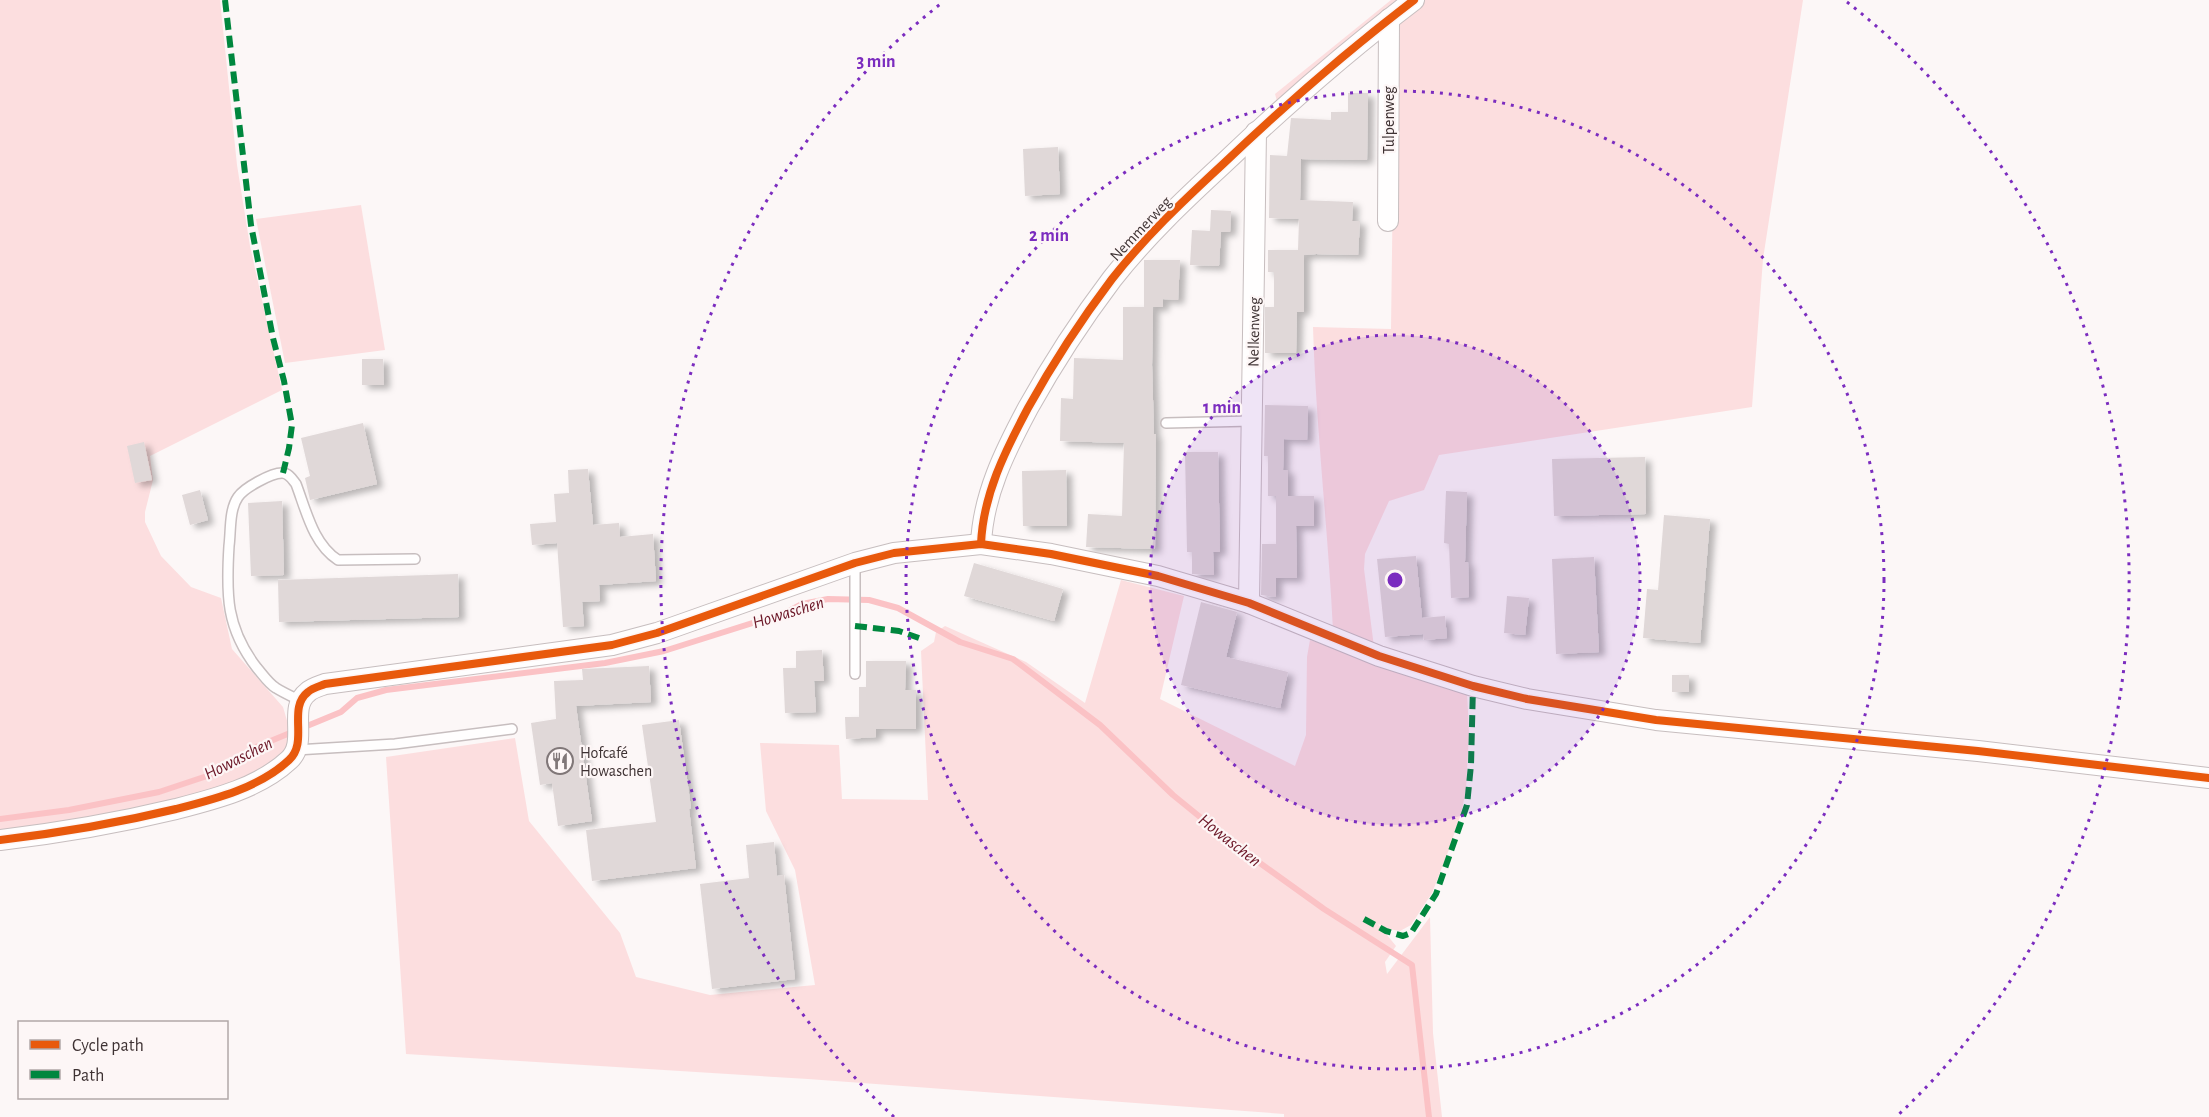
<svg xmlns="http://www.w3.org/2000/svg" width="2209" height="1117" font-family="'Alegreya Sans',sans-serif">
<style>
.green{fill:#fcdedf}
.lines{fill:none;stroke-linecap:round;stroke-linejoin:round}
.stream{stroke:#fbc2c5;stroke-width:6}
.building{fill:#e0d8d8;filter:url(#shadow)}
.lane-casing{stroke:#c7bebf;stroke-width:12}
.street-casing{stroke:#c7bebf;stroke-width:22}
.lane{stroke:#fffefe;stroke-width:9}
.street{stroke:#fffefe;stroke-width:20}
.quiet{stroke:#00873e;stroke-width:6;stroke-dasharray:12 6;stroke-linecap:butt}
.cycleway-casing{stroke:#fdf6f6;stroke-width:11}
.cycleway{stroke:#e8590c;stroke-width:8}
.ring{fill:none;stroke:#7b2cbf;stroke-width:3;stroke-dasharray:3 6}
.labels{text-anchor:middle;stroke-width:4.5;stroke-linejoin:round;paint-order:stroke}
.street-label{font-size:16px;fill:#3e3233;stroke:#fdf6f6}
.poi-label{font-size:16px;fill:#3e3233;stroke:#fdf6f6;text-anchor:start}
.water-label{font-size:18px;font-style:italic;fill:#6b1626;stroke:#fdf6f6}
.centre{fill:#7b2cbf;stroke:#fdf6f6;stroke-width:3}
.ring-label{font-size:18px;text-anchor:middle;font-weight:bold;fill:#7b2cbf;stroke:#fdf6f6;stroke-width:4.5;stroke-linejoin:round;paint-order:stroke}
</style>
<defs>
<filter id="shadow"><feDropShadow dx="6" dy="4" stdDeviation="3" flood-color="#0004"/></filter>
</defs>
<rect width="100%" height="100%" fill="#fcf7f7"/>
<g class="green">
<polygon points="0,0 220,0 237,165 250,246 282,390 150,456 153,480 145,512 145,522 161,556 191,587 221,598 232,649 283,707 288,724 290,739 288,747 258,772 229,786 140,809 0,833"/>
<polygon points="1391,0 1399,0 1277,101 1275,94"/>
<path d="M 1425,0 L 1803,0 L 1763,259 L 1752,407 L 1439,455 L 1424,490 L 1389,501 L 1365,554 L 1364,569 L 1374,647 L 1333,630 C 1328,529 1316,428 1313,327 L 1391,329 L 1395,24 Z"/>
<polygon points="361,205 385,350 285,363 256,219"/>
<polygon points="1121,580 1184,596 1160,699 1295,766 1306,735 1307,657 1310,640 1467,691 1469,733 1466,790 1461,814 1448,852 1432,893 1411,925 1400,931 1389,929 1378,924 1396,946 1385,962 1387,974 1430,917 1433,1033 1442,1117 1284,1117 1284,1114 808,1079 406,1054 386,757 515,738 529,821 620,933 636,977 710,995 815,985 795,870 766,811 760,743 839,745 842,799 928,800 921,651 934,642 936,632 945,626 1026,662 1085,703"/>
</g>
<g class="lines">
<polyline class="stream" points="0,819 69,810 159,792 219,772 256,747 341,712 357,698 386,690 605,663 664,651 787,612 802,604 828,599 869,600 898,608 960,642 1013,659 1100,725 1173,795 1232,843 1324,909 1412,965 1429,1117"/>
</g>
<g class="building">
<polygon points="1348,93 1368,93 1367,160 1301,159 1300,200 1353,202 1352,221 1360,221 1358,255 1316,254 1304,255 1304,312 1297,312 1296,353 1265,353 1265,307 1274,307 1274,272 1268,272 1268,250 1298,250 1299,219 1269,218 1270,155 1287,156 1291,118 1331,120 1331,112 1348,112"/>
<polygon points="1058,147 1060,194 1025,196 1023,149"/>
<polygon points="1211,210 1231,211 1230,232 1215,232 1221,232 1219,266 1190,265 1192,230 1210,231"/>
<polygon points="1144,260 1180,260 1178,300 1163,299 1163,307 1153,307 1152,365 1154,434 1156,434 1155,549 1086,547 1088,514 1122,516 1124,443 1060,441 1061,398 1073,399 1074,358 1123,360 1123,307 1144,307"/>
<polygon points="362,359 383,359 384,385 362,385"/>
<polygon points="1265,405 1308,406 1307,440 1284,439 1283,470 1288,470 1288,496 1279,496 1314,496 1314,526 1296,526 1297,578 1276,578 1276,597 1261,595 1262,544 1276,544 1276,496 1268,496 1268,456 1264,456"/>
<polygon points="363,423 377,484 310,500 305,478 310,476 301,438"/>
<polygon points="144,442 152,480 135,483 127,446"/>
<polygon points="1185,452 1218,452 1220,552 1213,552 1214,575 1192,574 1192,552 1187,552"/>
<polygon points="1645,457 1646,514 1554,516 1552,459"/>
<polygon points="588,469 593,525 619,523 620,537 653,534 656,581 599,585 600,601 582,602 584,626 563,627 557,543 532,545 530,524 556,522 554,494 569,493 568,470"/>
<polygon points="1066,470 1067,526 1023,526 1022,471"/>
<polygon points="200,490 208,520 190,525 182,495"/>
<polygon points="1446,491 1467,492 1465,562 1468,562 1469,597 1451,598 1449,544 1444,543"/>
<polygon points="282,501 284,575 251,576 248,503"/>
<polygon points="1664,515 1710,519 1700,643 1643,638 1647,589 1658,590"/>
<polygon points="1416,556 1422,618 1445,616 1447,638 1424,640 1423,634 1385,637 1377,559"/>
<polygon points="1594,557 1599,652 1556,654 1552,559"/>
<polygon points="974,563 1063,589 1054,621 964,596"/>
<polygon points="458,574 459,617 279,622 278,580"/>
<polygon points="1507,596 1529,598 1525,635 1504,633"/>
<polygon points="1201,602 1237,612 1226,657 1288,672 1280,708 1181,685"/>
<polygon points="822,650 824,681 814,681 816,712 785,713 783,668 796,668 796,651"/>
<polygon points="866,661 906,661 905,690 916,690 916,729 876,729 876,737 846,739 845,717 859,717 859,687 866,687"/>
<polygon points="649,666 651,702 576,706 592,821 558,826 552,783 540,785 531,723 556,719 554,681 583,680 582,669"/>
<rect x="1672" y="675" width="17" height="17"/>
<polygon points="679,720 691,808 689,809 696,868 592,881 586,830 656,822 642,725"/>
<polygon points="774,842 777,876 784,875 795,979 712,989 700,884 749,878 746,845"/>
</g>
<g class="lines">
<defs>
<g id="lane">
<polyline points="1166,423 1252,421"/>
<polyline points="855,674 855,563"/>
<path d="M 301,701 C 293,697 284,693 276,688 C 269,684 263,675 257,668 C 226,628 226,595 229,546 C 231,531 229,510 238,497 C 244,488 271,473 282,473 C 289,473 292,479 296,484 C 306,510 313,544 338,560 L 415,559"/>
<polyline points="296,750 395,744 512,729"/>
</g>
<g id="street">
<polyline points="1388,221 1389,19"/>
<path d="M 981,544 C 983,495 1005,451 1028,408 C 1053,363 1081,320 1112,279 C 1145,237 1183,201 1222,165 C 1283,107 1347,51 1414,0"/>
<polyline points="1249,603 1256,132"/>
<path d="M 0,840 C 59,833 118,823 176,809 C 215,799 259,788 289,760 C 309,742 287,708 308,692 C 312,688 320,686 325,684 L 612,645 L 657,633 L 855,563 L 894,553 L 981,544 L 1051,554 L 1158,576 L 1249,603 L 1379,656 L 1473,686 L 1527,699 L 1656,720 L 1978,751 L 2209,778"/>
</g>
</defs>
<use href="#lane" class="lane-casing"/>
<use href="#street" class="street-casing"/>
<use href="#lane" class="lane"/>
<use href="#street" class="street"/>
<g class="quiet">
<polyline points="225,0 251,225 273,338 284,381 292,425 289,448 283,473"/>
<polyline points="855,626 899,631 919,638"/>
<polyline points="1364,919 1386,931 1403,936 1411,933 1436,894 1467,805 1471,765 1473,686"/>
</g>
<defs>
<g id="cycleway">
<path d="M 981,544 C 983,495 1005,451 1028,408 C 1053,363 1081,320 1112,279 C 1145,237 1183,201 1222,165 C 1283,107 1347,51 1414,0"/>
<path d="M 0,840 C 59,833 118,823 176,809 C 215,799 259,788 289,760 C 309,742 287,708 308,692 C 312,688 320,686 325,684 L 612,645 L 657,633 L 855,563 L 894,553 L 981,544 L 1051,554 L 1158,576 L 1249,603 L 1379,656 L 1473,686 L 1527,699 L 1656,720 L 1978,751 L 2209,778"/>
</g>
</defs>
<use href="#cycleway" class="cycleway-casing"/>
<use href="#cycleway" class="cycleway"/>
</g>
<circle cx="1395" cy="580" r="245" fill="#7b2cbf" fill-opacity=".12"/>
<g class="ring">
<circle cx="1395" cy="580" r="245"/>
<circle cx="1395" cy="580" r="489"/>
<path d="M894 1117A734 734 0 0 1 943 2M1847 2A734 734 0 0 1 1896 1117"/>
</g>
<defs>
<symbol id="restaurant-ring" viewBox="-11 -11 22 22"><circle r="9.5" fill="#fdf6f6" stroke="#807778" stroke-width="1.5"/><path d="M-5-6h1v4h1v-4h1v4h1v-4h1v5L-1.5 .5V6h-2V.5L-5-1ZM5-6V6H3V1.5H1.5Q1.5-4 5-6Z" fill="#807778"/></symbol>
</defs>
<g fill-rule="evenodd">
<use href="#restaurant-ring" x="545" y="746" width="30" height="30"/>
</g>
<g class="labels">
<g class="street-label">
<text transform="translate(1388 120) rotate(-90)" y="6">Tulpenweg</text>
<text transform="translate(1140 228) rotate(-47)" y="6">Nemmerweg</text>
<text transform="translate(1253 332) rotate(-89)" y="6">Nelkenweg</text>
</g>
<g class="poi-label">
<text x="580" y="758">Hofcafé<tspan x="580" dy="18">Howaschen</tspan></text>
</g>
<g class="water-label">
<text transform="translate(788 612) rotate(-17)" y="6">Howaschen</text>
<text transform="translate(238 758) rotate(-27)" y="6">Howaschen</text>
<text transform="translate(1230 840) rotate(38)" y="6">Howaschen</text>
</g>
</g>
<circle cx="1395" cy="580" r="9" class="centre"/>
<g class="ring-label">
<text x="876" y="67">3 min</text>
<text x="1049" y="241">2 min</text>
<text x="1222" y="413">1 min</text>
</g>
<rect x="18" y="1021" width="210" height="78" fill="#fdf6f6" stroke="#b1a8a8" stroke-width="1.5"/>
<rect x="30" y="1040" width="30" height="9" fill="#e8590c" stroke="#b1a8a8" stroke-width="1.5"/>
<text x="72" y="1051" font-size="18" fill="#3e3233">Cycle path</text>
<rect x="30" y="1070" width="30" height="9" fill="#00873e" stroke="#b1a8a8" stroke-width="1.5"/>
<text x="72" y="1081" font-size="18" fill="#3e3233">Path</text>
</svg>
